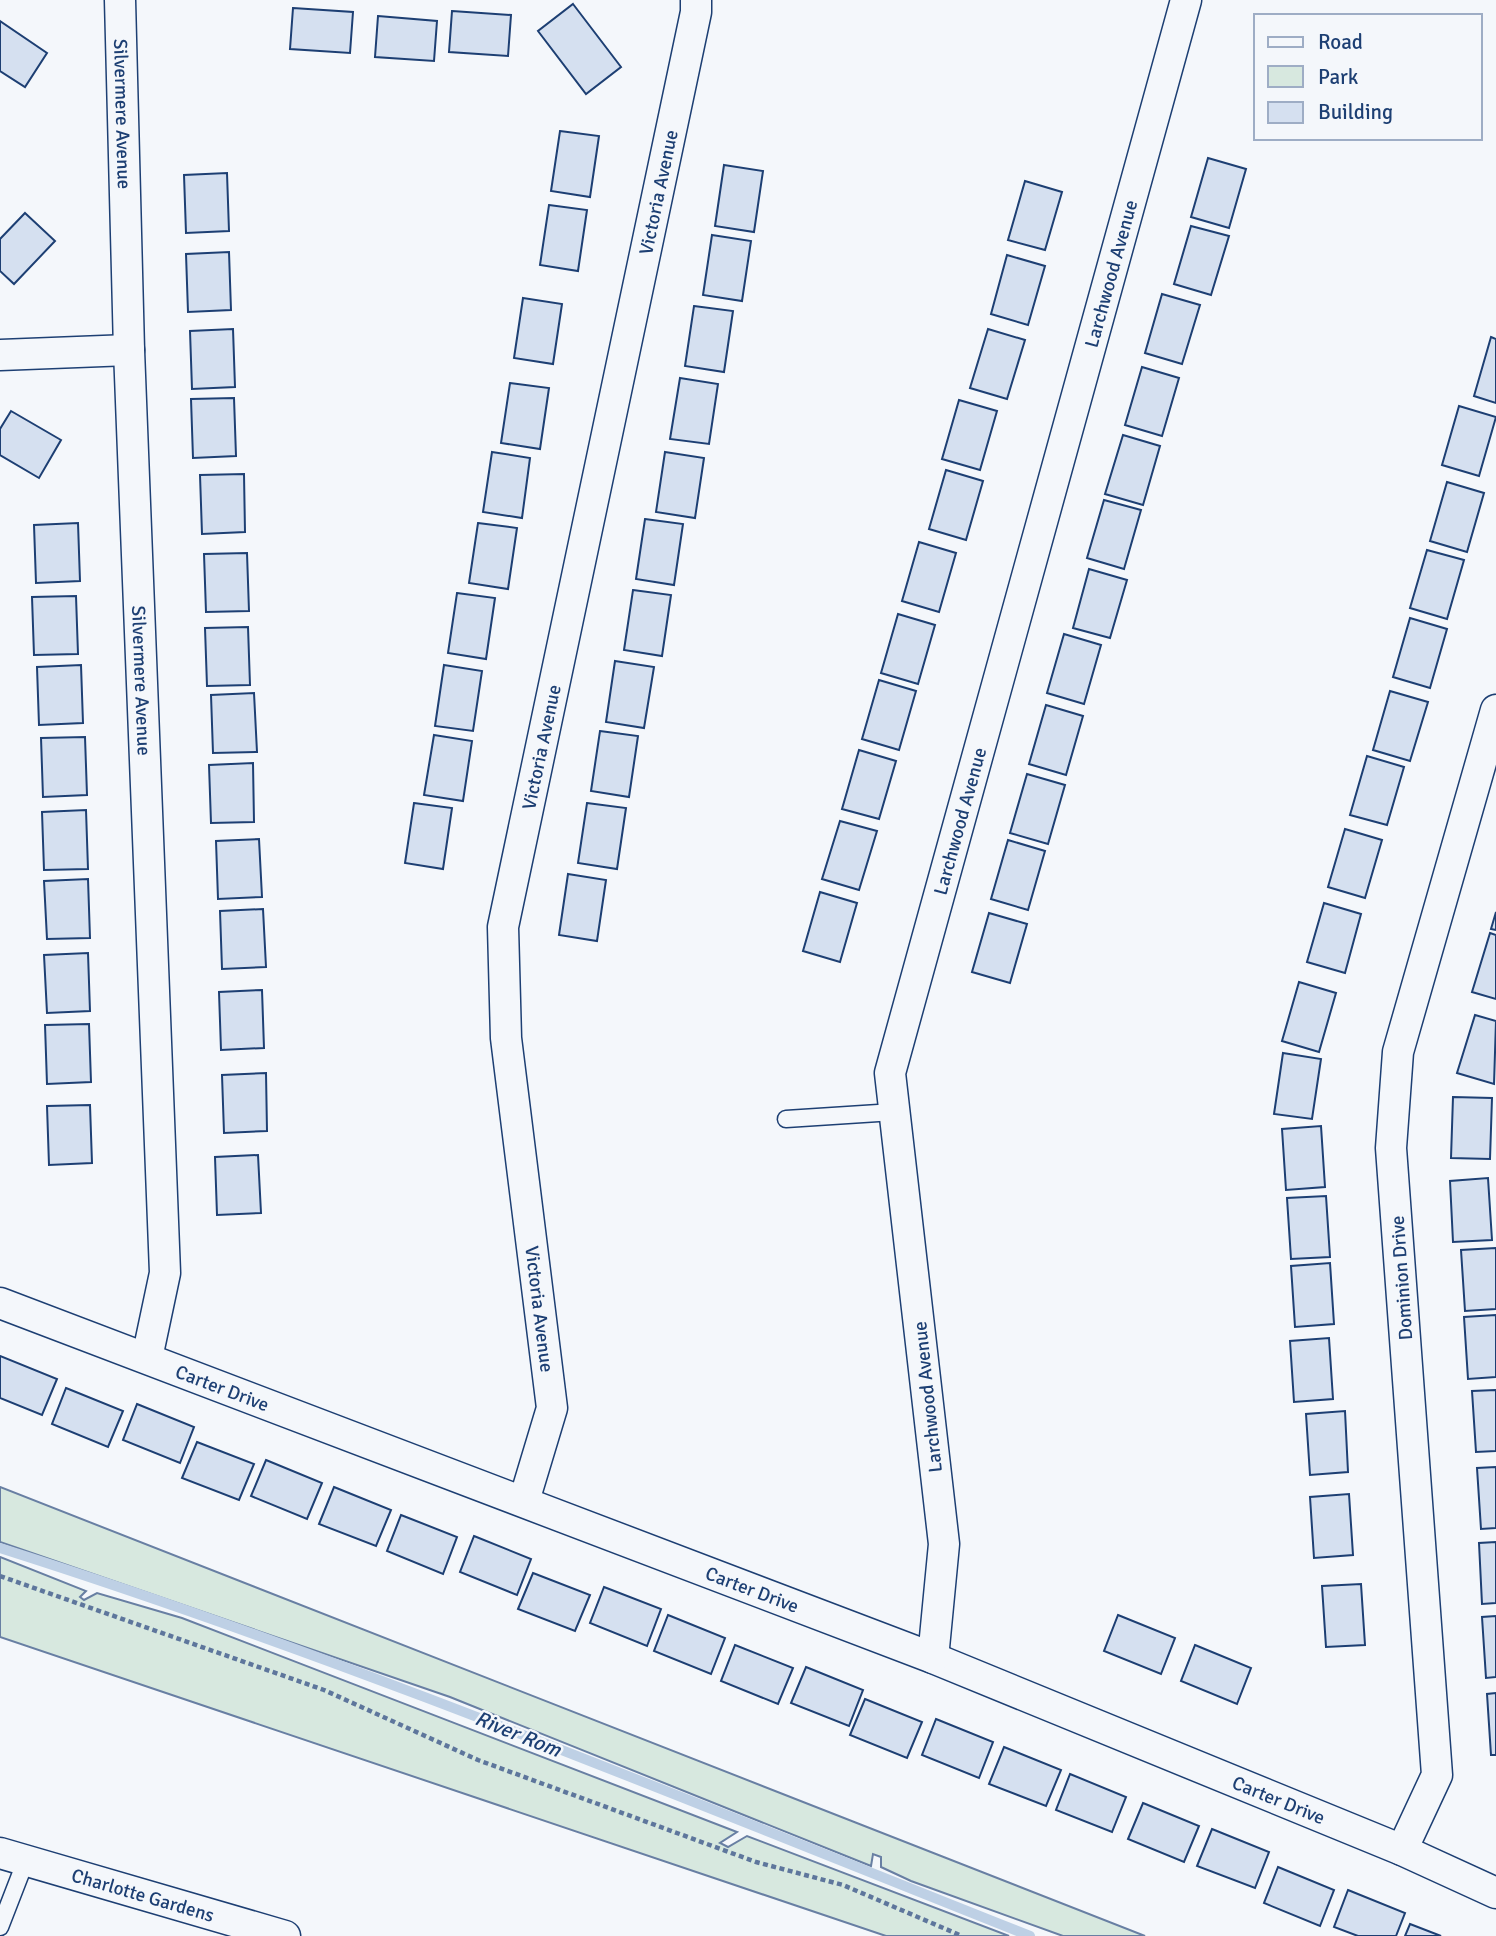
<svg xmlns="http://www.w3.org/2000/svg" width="1496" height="1936" font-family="Signika,sans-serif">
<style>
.green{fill:#d7e8df;stroke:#687fa3;stroke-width:2}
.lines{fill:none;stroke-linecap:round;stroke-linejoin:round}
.stream{stroke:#bed0e5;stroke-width:10}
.building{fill:#d5e0f0;stroke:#1d3f73;stroke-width:2}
.service-casing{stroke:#1d3f73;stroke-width:19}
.minor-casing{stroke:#1d3f73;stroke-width:33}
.path{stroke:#5e769c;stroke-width:4.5;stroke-dasharray:5 3.5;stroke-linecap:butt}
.service{stroke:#f4f7fb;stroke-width:16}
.minor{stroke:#f4f7fb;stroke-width:30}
.labels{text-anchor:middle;stroke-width:5;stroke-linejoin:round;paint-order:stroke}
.street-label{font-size:19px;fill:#1d3f73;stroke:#f4f7fb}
.water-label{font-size:21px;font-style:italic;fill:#1d3f73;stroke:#f4f7fb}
</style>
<rect width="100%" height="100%" fill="#f4f7fb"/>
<g class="green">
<polygon points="0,1487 1145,1936 1063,1936 911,1881 881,1867 881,1857 873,1854 871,1866 450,1697 0,1542"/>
<polygon points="0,1557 86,1591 80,1597 84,1600 97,1593 182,1618 737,1832 720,1843 728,1847 747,1836 1009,1936 886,1936 0,1637"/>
</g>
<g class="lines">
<path class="stream" d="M 0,1548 C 350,1659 689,1801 1030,1936"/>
</g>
<g class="building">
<polygon points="573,4 621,67 586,94 538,31"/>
<polygon points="293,8 353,12 350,53 290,49"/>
<polygon points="452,11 511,15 508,56 449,52"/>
<polygon points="378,16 437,21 434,61 375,57"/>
<polygon points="0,21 47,53 25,87 0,71"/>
<polygon points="560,131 599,136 590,197 551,191"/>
<polygon points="1208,158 1246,169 1229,228 1191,217"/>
<polygon points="724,165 763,171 754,232 715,226"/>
<polygon points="227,173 229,231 186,233 184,175"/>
<polygon points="1025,181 1062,192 1045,250 1008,240"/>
<polygon points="549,205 587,210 578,271 540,265"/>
<polygon points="25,213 55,241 14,284 0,271 0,239"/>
<polygon points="1191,226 1229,236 1211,295 1174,284"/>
<polygon points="712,235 751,241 742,301 703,295"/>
<polygon points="229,252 231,310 188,312 186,254"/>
<polygon points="1007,255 1045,266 1028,325 991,314"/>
<polygon points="1162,294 1200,305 1182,364 1145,353"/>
<polygon points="523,298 562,304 553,364 514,358"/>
<polygon points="694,306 733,311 724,372 685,366"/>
<polygon points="233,329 235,387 192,389 190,331"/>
<polygon points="988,329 1025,340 1007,399 970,388"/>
<polygon points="1491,337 1496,339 1496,403 1474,396"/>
<polygon points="1142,367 1179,378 1162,436 1125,425"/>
<polygon points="680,378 718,384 709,444 670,439"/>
<polygon points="510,383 549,388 540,449 501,443"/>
<polygon points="234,398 236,456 193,458 191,399"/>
<polygon points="959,400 997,411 980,470 942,459"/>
<polygon points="1459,406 1496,417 1479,476 1442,465"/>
<polygon points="11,411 61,440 39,478 0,455 0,429"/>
<polygon points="1123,435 1160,446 1143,505 1105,494"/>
<polygon points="492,452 530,458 522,518 483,512"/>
<polygon points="665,452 704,458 695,518 656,512"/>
<polygon points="946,470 983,481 966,540 929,529"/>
<polygon points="244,474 245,532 202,534 200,475"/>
<polygon points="1447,482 1484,493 1467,552 1430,541"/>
<polygon points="1104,500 1141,510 1124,569 1087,558"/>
<polygon points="645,519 683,524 674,585 636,579"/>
<polygon points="78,523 80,581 36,583 34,525"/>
<polygon points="478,523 517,528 508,589 469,583"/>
<polygon points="919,542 956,553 939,612 902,601"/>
<polygon points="1427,550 1464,560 1447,619 1410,608"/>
<polygon points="247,553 249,611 206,612 204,554"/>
<polygon points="1089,569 1127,580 1110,638 1073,628"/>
<polygon points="633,590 671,595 662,656 624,650"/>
<polygon points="457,593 495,598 486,659 448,653"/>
<polygon points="76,596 78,654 34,655 32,597"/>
<polygon points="898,614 935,625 918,684 881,673"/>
<polygon points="1410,618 1447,629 1430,688 1393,677"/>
<polygon points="248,627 250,685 207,686 205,628"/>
<polygon points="1064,634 1101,645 1084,704 1047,693"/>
<polygon points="615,661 654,667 644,728 606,722"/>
<polygon points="81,665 83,723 39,725 37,667"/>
<polygon points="444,665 482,671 473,731 435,726"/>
<polygon points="879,680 916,691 899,750 862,739"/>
<polygon points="1390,691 1428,702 1410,761 1373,750"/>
<polygon points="254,693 257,752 213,753 211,695"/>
<polygon points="1046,705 1083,716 1066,775 1029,764"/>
<polygon points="600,731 638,736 629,797 591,791"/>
<polygon points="434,735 472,741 463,801 424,795"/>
<polygon points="85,737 87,795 43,797 41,738"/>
<polygon points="859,750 896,761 879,819 842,809"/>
<polygon points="1367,756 1404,767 1387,825 1350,815"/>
<polygon points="253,763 254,822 211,823 209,765"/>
<polygon points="1027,774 1065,785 1048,844 1010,833"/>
<polygon points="414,803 452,808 443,869 405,863"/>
<polygon points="587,803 626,808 617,869 578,863"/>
<polygon points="86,810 88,869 44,870 42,812"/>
<polygon points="840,821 877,831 859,890 822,879"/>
<polygon points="1345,829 1382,840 1365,898 1328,887"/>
<polygon points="259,839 262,897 218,899 216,841"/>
<polygon points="1008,840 1045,851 1028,910 991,899"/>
<polygon points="568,874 606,880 597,941 559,935"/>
<polygon points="88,879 90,938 47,939 44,881"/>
<polygon points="820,892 857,903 840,962 803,951"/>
<polygon points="1324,903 1361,914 1345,973 1307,962"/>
<polygon points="263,909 266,967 222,969 220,911"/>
<polygon points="1496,912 1496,930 1491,929"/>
<polygon points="989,913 1027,924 1010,983 972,972"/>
<polygon points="1490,933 1496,935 1496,999 1472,992"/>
<polygon points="88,953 90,1011 47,1013 44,955"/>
<polygon points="1299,982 1336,993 1319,1052 1282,1041"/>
<polygon points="262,990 264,1048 221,1050 219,992"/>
<polygon points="1475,1015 1496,1021 1494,1084 1457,1073"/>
<polygon points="89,1024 91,1082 47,1084 45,1025"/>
<polygon points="1283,1053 1321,1059 1312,1119 1274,1114"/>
<polygon points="266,1073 267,1131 224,1133 222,1075"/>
<polygon points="1453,1097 1492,1098 1490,1159 1451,1158"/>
<polygon points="90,1105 92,1163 49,1165 47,1106"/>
<polygon points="1321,1126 1325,1187 1286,1190 1282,1129"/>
<polygon points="258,1155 261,1213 217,1215 215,1157"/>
<polygon points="1488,1178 1492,1240 1453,1242 1450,1181"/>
<polygon points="1326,1196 1330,1257 1291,1259 1287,1198"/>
<polygon points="1496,1248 1496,1309 1465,1311 1461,1250"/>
<polygon points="1330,1263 1334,1324 1295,1327 1291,1266"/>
<polygon points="1496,1315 1496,1377 1468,1379 1464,1317"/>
<polygon points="1329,1338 1333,1399 1294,1402 1290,1341"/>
<polygon points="0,1356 57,1379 42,1415 0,1398"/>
<polygon points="66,1388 123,1411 108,1447 52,1424"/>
<polygon points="1496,1390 1496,1451 1476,1452 1472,1391"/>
<polygon points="137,1404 194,1427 180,1463 123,1440"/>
<polygon points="1345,1411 1348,1472 1310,1475 1306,1414"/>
<polygon points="197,1442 254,1464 239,1500 182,1478"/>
<polygon points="266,1460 322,1483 307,1519 251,1496"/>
<polygon points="1496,1467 1496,1528 1481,1529 1477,1468"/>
<polygon points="334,1487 391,1510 376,1546 319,1524"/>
<polygon points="1349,1494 1353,1555 1314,1558 1310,1497"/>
<polygon points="401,1515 457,1537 443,1574 387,1551"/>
<polygon points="474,1536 531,1559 517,1595 460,1572"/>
<polygon points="1496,1542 1496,1603 1482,1604 1479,1543"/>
<polygon points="533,1573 590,1595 575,1631 518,1609"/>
<polygon points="1361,1584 1365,1645 1326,1647 1322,1586"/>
<polygon points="604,1587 661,1609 647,1646 590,1623"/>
<polygon points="668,1615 725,1638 711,1674 654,1651"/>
<polygon points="1118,1615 1175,1638 1161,1674 1104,1651"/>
<polygon points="1496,1616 1496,1677 1486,1678 1482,1617"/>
<polygon points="735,1645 793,1668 778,1704 721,1681"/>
<polygon points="1195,1645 1251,1668 1237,1704 1181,1681"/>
<polygon points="806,1667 863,1690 849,1726 791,1703"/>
<polygon points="1496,1693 1496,1755 1491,1755 1487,1694"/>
<polygon points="865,1699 922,1722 907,1758 850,1735"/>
<polygon points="936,1719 993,1742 979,1778 922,1755"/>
<polygon points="1004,1747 1061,1770 1046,1806 989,1784"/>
<polygon points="1070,1774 1126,1797 1112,1832 1056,1810"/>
<polygon points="1143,1803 1199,1826 1184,1862 1128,1839"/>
<polygon points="1212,1829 1269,1852 1255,1888 1197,1866"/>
<polygon points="1278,1867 1334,1890 1320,1926 1264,1903"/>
<polygon points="1348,1890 1405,1913 1396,1936 1358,1936 1334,1927"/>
<polygon points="1410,1924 1441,1936 1405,1936"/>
</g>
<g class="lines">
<defs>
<g id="service">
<polyline points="786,1119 894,1112"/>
<polyline points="0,1927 26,1860"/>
</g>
<g id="minor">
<path id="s1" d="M 120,0 L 129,350 L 165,1273 L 147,1358"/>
<polyline points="0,355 129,350"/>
<path id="s2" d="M 0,1303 L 933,1658 L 1402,1850 L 1496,1893"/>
<path id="s3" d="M 524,1501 L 552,1408 L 506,1038 L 503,927 L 696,12 L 696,0"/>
<path id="s4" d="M 933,1658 L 944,1544 L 890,1073 L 1186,0"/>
<polyline points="1402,1850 1437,1775 1391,1148 1398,1052 1496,710"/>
<path id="s5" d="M 0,1853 L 285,1936"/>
</g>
</defs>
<use href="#service" class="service-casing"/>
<use href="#minor" class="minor-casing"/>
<polyline class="path" points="0,1576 324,1690 478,1760 756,1862 843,1885 962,1936"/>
<use href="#service" class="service"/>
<use href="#minor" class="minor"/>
</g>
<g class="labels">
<g class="street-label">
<text dy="7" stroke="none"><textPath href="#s1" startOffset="114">Silvermere Avenue</textPath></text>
<text dy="7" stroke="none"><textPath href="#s3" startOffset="1332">Victoria Avenue</textPath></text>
<text dy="7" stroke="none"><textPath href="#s4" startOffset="1418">Larchwood Avenue</textPath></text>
<text dy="7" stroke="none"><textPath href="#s1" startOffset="681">Silvermere Avenue</textPath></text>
<text dy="7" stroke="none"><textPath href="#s3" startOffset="765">Victoria Avenue</textPath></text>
<text dy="7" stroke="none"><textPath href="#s4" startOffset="850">Larchwood Avenue</textPath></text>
<text transform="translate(1401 1278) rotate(-94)" y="7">Dominion Drive</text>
<text transform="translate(540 1309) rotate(83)" y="7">Victoria Avenue</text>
<text dy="7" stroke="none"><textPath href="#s2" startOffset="238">Carter Drive</textPath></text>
<text transform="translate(927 1397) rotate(-96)" y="7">Larchwood Avenue</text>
<text dy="7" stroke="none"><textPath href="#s2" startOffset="805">Carter Drive</textPath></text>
<text dy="7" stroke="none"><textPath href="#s2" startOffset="1372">Carter Drive</textPath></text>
<text dy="7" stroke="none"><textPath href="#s5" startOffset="149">Charlotte Gardens</textPath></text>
</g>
<g class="water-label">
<text transform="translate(518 1734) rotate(22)" y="7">River Rom</text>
</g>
</g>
<rect x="1254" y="14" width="228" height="126" fill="#f4f7fb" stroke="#9eadc5" stroke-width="2"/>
<rect x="1268" y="37" width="35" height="10" fill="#f4f7fb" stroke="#9eadc5" stroke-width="2"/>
<text x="1318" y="49" font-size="21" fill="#1d3f73">Road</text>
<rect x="1268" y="66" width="35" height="21" fill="#d7e8df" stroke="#9eadc5" stroke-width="2"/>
<text x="1318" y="84" font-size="21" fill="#1d3f73">Park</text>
<rect x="1268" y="102" width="35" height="21" fill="#d5e0f0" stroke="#9eadc5" stroke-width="2"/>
<text x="1318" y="119" font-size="21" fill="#1d3f73">Building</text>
</svg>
